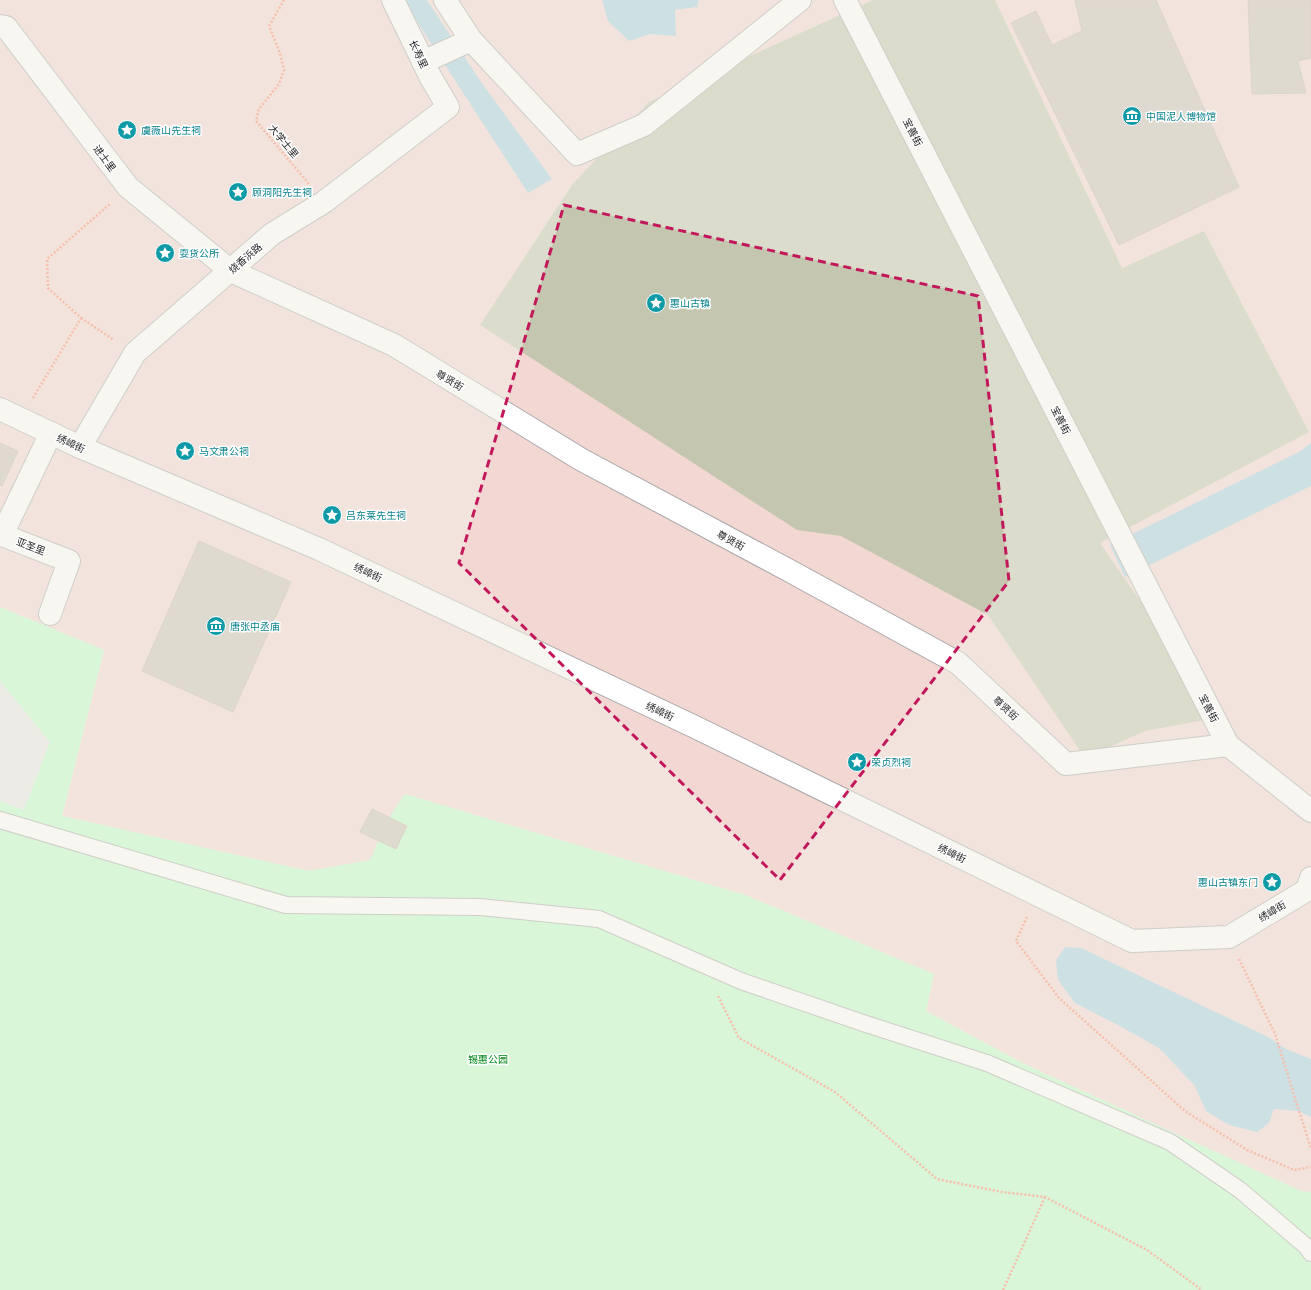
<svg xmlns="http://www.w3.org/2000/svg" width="1311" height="1290" font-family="'IBM Plex Sans','Noto Sans SC',sans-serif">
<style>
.commercial{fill:#f3d7d3}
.construction{fill:#c4c6af}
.park{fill:#bffec9}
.parking{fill:#e7e7e7}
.water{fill:#a2cee2}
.building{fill:#c9c1b7;stroke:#c4b5a6}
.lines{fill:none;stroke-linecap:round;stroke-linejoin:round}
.lane-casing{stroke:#a6a6a6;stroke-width:18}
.street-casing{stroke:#a6a6a6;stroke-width:24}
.path{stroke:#ff8467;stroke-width:2.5;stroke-dasharray:2 2;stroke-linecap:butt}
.lane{stroke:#fff;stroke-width:16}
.street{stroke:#fff;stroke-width:22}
.marked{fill:none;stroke:#c2185b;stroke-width:3;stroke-dasharray:8 5;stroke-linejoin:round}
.labels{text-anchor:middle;stroke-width:3;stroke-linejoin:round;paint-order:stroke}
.street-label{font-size:10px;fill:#1f1f1f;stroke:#fff}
.culture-label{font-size:10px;fill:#0d838f;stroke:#fff;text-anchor:start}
.park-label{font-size:10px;fill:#038819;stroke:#fff}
</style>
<rect width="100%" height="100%" fill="#f1eee5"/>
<polygon class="commercial" points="0,0 1311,0 1311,1192 1301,1191 1022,1063 926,1011 934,974 745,895 405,794 378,841 371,861 309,871 62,816 104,650 0,607"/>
<polygon class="construction" points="873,0 995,0 1122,268 1204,231 1309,432 1100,543 1221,717 1145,731 1085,758 988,615 841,536 797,530 480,325 572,185 649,102"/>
<polygon class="park" points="0,607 104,650 62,816 309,871 370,860 389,818 405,794 745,895 934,974 926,1011 1022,1063 1301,1191 1311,1192 1311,1290 0,1290"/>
<polygon class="parking" points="0,681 50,742 24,810 0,801"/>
<g class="water">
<polygon points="403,0 427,0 481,82 552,179 528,193"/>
<polygon points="602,0 699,0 697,7 675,10 676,36 650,34 629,41 608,21"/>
<polygon points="1311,443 1311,486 1125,577 1110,545 1299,452"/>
<polygon points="1065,947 1081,948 1268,1037 1286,1049 1311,1059 1311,1117 1298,1111 1274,1109 1269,1123 1257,1132 1229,1125 1206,1111 1195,1086 1159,1048 1116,1024 1075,1003 1058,980 1056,960"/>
</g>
<g class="building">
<polygon points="1075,0 1156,0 1239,187 1119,245 1011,23 1036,11 1052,45 1082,31"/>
<polygon points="1248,0 1311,0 1311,58 1298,61 1306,93 1252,94"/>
<polygon points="0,443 18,451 2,486 0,485"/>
<polygon points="199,541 291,582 233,712 142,671"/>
<polygon points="372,809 407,826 396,849 360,832"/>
</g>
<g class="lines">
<defs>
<polyline id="lane" points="0,820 286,905 480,907 599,919 741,981 866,1024 987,1063 1170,1142 1240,1190 1307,1247 1311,1253"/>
<g id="street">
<polyline points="445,0 471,40 577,154 644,125 800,0"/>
<polyline points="845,0 1228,745 1311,811"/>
<polyline points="0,26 6,27 128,187 231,271 394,345 582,460 790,571 958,663 1066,764 1228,745"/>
<polyline points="423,62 471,40"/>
<polyline points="0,409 80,447 319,549 695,727 1132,941 1229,937 1307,890 1311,878"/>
<polyline points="80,447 135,353 272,234 324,202 448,107 431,78 393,0"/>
<polyline points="50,614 69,561 2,535 51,433"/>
</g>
</defs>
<use href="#lane" class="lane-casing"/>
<use href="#street" class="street-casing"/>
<g class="path">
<polyline points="284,0 269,26 280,53 284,70 279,84 259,109 256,121 309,184"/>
<polyline points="81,318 114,340"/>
<polyline points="33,398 81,318 48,288 47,259 110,204"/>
<polyline points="1027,917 1016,941 1059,998 1185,1111 1247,1150 1294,1170 1311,1167"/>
<polyline points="1239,959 1275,1034 1311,1149"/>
<polyline points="718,996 739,1038 835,1092 937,1179 1002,1192 1045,1197 1147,1250 1202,1290"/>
<polyline points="1003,1290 1045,1197"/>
</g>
<use href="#lane" class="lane"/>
<use href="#street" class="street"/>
</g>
<path d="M0 0H1311V1290H0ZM 564,205 L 978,296 L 1009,581 L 780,880 L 459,563 Z" fill="#f1eee5" fill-opacity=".55" fill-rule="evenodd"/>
<path class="marked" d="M 564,205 L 978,296 L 1009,581 L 780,880 L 459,563 Z"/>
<defs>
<symbol id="museum-disc" viewBox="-11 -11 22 22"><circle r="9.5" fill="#0f9aa8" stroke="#fff"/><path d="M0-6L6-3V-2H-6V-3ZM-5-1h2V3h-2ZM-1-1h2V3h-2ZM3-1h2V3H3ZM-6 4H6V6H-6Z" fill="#fff"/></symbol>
<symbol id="sight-disc" viewBox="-11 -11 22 22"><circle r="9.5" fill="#0f9aa8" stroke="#fff"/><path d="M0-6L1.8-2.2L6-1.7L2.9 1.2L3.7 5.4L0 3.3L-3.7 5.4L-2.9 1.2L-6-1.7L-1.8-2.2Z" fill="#fff"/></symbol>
</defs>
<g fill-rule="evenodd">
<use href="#museum-disc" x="1121" y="105" width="22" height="22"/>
<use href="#sight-disc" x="116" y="119" width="22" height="22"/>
<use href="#sight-disc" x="227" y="181" width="22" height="22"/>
<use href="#sight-disc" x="154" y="242" width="22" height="22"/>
<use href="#sight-disc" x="645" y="292" width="22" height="22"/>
<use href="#sight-disc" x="174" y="440" width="22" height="22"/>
<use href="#sight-disc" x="321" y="504" width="22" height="22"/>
<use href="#museum-disc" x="205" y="615" width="22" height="22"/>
<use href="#sight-disc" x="846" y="751" width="22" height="22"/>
<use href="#sight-disc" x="1261" y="871" width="22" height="22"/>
</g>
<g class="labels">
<g class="street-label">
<text transform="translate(419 54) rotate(65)" y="4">长寿里</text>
<text transform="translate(913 132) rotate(63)" y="4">宝善街</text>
<text transform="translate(284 141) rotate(50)" y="4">大学士里</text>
<text transform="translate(105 158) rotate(53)" y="4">进士里</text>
<text transform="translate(245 258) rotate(-41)" y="4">烧香浜路</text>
<text transform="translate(450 380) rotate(31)" y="4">尊贤街</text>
<text transform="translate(1061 420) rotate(63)" y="4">宝善街</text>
<text transform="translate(71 443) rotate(25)" y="4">绣嶂街</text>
<text transform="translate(731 540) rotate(28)" y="4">尊贤街</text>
<text transform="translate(31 546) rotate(21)" y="4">亚圣里</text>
<text transform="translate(368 572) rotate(25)" y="4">绣嶂街</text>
<text transform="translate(1006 708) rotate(43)" y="4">尊贤街</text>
<text transform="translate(1209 708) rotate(63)" y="4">宝善街</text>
<text transform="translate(660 711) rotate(25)" y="4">绣嶂街</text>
<text transform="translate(952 853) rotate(26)" y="4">绣嶂街</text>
<text transform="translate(1272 911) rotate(-31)" y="4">绣嶂街</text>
</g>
<g class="culture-label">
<text x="1146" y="120">中国泥人博物馆</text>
<text x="141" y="134">虞薇山先生祠</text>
<text x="252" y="196">顾洞阳先生祠</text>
<text x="179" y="257">耍货公所</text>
<text x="670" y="307">惠山古镇</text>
<text x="199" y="455">马文肃公祠</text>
<text x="346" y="519">吕东莱先生祠</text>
<text x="230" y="630">唐张中丞庙</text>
<text x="871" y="766">荣贞烈祠</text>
<text x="1258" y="886" text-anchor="end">惠山古镇东门</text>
</g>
<g class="park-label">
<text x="488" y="1063">锡惠公园</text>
</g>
</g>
</svg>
